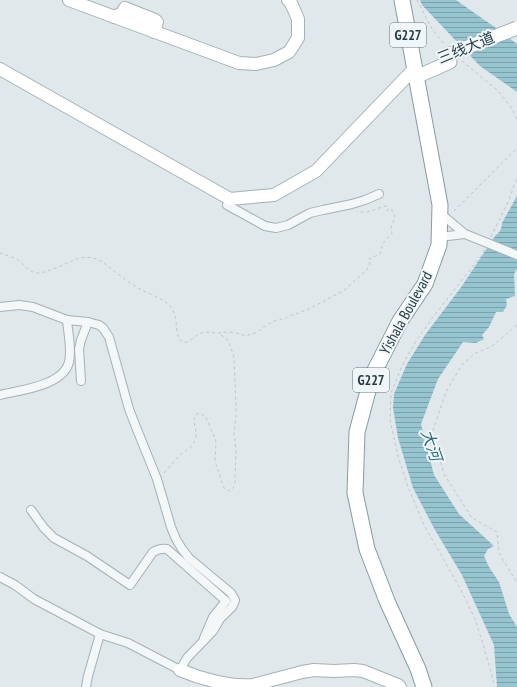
<svg xmlns="http://www.w3.org/2000/svg" width="517" height="687" font-family="'PT Sans Narrow','Noto Sans SC',sans-serif">
<style>
.water{fill:url(#water-rules)}
.lines{fill:none;stroke-linecap:round;stroke-linejoin:round}
.street-casing{stroke:#a4b1b6;stroke-width:10}
.secondary-casing{stroke:#a4b1b6;stroke-width:14}
.primary-casing{stroke:#9eb1b8;stroke-width:15}
.highway-casing{stroke:#869ba3;stroke-width:17}
.path{stroke:#bec6c9;stroke-width:1;stroke-dasharray:3 3;stroke-linecap:butt}
.street{stroke:#f3f7f8;stroke-width:8}
.secondary{stroke:#fff;stroke-width:12}
.primary{stroke:#fff;stroke-width:13}
.highway{stroke:#fff;stroke-width:15}
.street-bridge-casing{stroke:#a4b1b6;stroke-width:10;stroke-linecap:butt}
.primary-bridge-casing{stroke:#9eb1b8;stroke-width:15;stroke-linecap:butt}
.street-bridge{stroke:#f3f7f8;stroke-width:8}
.primary-bridge{stroke:#fff;stroke-width:13}
.labels{text-anchor:middle;stroke-width:4;stroke-linejoin:round;paint-order:stroke}
.shield{fill:#f0f6f8;stroke:#63747a;stroke-width:1}
.shield-label{font-size:14px;font-weight:bold;fill:#263c44}
.street-label{font-size:15px;fill:#263c44;stroke:#f0f6f8}
.water-label{font-size:16px;font-style:italic;fill:#2c6c7d;stroke:#f0f6f8}
</style>
<defs>
<pattern id="water-rules" width="6" height="5" patternUnits="userSpaceOnUse"><rect width="6" height="5" fill="#97c5cf"/><path d="M0 2.5h6" fill="none" stroke="#7ba1aa"/></pattern>
</defs>
<rect width="100%" height="100%" fill="#e0e8eb"/>
<g class="water">
<polygon points="420,0 456,0 496,28 517,44 517,92 480,66 422,5"/>
<path d="M 517,196 L 517,269 L 514,274 L 515,296 L 506,299 L 507,305 L 503,312 L 496,312 L 489,327 L 482,335 L 484,339 L 476,343 L 463,342 L 438,379 L 421,424 L 434,475 L 459,514 L 494,546 L 488,549 L 484,556 L 489,567 L 499,582 L 509,614 L 517,627 L 517,687 L 497,687 L 494,645 L 462,575 L 435,530 L 413,488 L 398,438 L 393,408 L 394,394 L 407,364 L 425,335 L 462,286 L 495,236 C 499,233 502,229 502,223 Z"/>
</g>
<g class="lines">
<defs>
<g id="street">
<polyline points="227,205 265,226 276,228 288,225 310,213 323,210 352,204 365,200 379,194"/>
<polyline points="440,213 465,234"/>
<polyline points="439,237 465,234"/>
<polyline points="0,307 19,305 33,307 67,320 88,322 99,325 103,328 109,337 129,409 136,427 157,479 171,527 176,539 182,549 189,558 231,593 235,600 234,603 232,607 220,619 213,631 187,658 180,670 128,643 100,634 34,599 15,585 0,577"/>
<polyline points="81,381 79,349 81,340 88,322"/>
<path d="M 0,395 C 20,390 63,386 69,362 C 72,349 68,333 67,320"/>
<path d="M 31,510 L 44,528 L 54,538 L 87,556 L 130,585 L 153,552 C 158,549 162,548 167,549 L 226,601 L 213,617 L 204,638"/>
<polyline points="86,687 88,676 100,634"/>
</g>
<g id="secondary">
<polyline points="69,0 239,63 256,64 274,60 289,52 298,38 298,19 291,3 288,0"/>
<polyline points="114,17 122,13 125,8 155,20 157,22 154,32"/>
<polyline points="0,69 230,199 274,195 316,171 414,69"/>
<path d="M 180,670 C 201,679 230,687 253,685 L 302,672 L 314,670 L 334,671 L 354,670 L 363,671 L 398,685 L 400,687"/>
</g>
<polyline id="primary" points="416,77 450,62"/>
<polyline id="highway" points="402,0 440,205 439,245 425,284 400,321 372,376 357,432 355,493 367,549 387,601 418,669 424,687"/>
</defs>
<use href="#street" class="street-casing"/>
<use href="#secondary" class="secondary-casing"/>
<use href="#primary" class="primary-casing"/>
<use href="#highway" class="highway-casing"/>
<g class="path">
<polyline points="417,0 432,29 445,45"/>
<polyline points="462,61 496,89 511,107 517,119"/>
<polyline points="454,211 517,148"/>
<polyline points="491,237 509,200 517,177"/>
<polyline points="484,250 481,256 433,317 416,341 402,366 391,393 390,420 398,456 408,487 424,525 461,590 475,619 482,641 493,679 494,687"/>
<path d="M 0,253 C 6,255 12,257 18,260 C 25,265 29,273 38,273 C 43,273 47,271 51,270 C 69,264 81,251 101,261 C 112,269 123,279 135,286 C 146,293 161,297 170,306 C 180,316 173,338 183,342 C 189,344 195,335 201,333 C 208,331 213,333 219,333 C 221,333 223,332 226,332 C 233,332 240,334 247,336 C 250,334 252,334 255,333 C 263,329 269,322 278,320 C 282,319 279,320 284,319 C 286,318 288,316 290,316 C 294,314 297,315 301,311 L 305,311 L 345,290 L 351,284 L 366,271 L 370,264 L 369,259 L 380,254 L 382,247 L 382,245 C 383,244 384,242 386,240 C 387,238 389,237 391,235 C 393,231 391,233 391,229 C 392,221 398,218 392,210 L 387,211 L 388,208 L 386,206 C 376,208 367,215 357,211"/>
<polyline points="517,325 492,346 474,354 461,366 446,392 432,433 444,474 472,518 497,532 499,553 517,583"/>
<path d="M 164,473 C 169,468 173,462 178,457 C 185,450 195,447 196,436 C 197,429 192,422 195,415 L 199,413 L 205,416 L 207,420 L 216,441 L 215,461 L 223,486 L 225,489 L 229,491 C 233,489 234,487 235,482 L 236,450 L 234,432 L 236,417 L 236,407 L 234,357 L 229,343 L 226,338 L 219,334"/>
</g>
<use href="#street" class="street"/>
<use href="#secondary" class="secondary"/>
<use href="#primary" class="primary"/>
<use href="#highway" class="highway"/>
<defs>
<polyline id="street-bridge" points="465,234 517,255"/>
<polyline id="primary-bridge" points="447,55 517,28"/>
</defs>
<use href="#street-bridge" class="street-bridge-casing"/>
<use href="#primary-bridge" class="primary-bridge-casing"/>
<use href="#street-bridge" class="street-bridge"/>
<use href="#primary-bridge" class="primary-bridge"/>
</g>
<g class="labels">
<g class="shield">
<rect x="390" y="23" width="36" height="24" rx="3"/>
<rect x="353" y="368" width="36" height="24" rx="3"/>
</g>
<g class="shield-label">
<text x="408" y="40">G227</text>
<text x="371" y="385">G227</text>
</g>
<g class="street-label">
<text transform="translate(466 48) rotate(-22)" y="5">三线大道</text>
<text transform="translate(406 313) rotate(-61)" y="5">Yishala Boulevard</text>
</g>
<g class="water-label">
<text transform="translate(432 445) rotate(71)" y="6">大河</text>
</g>
</g>
</svg>
